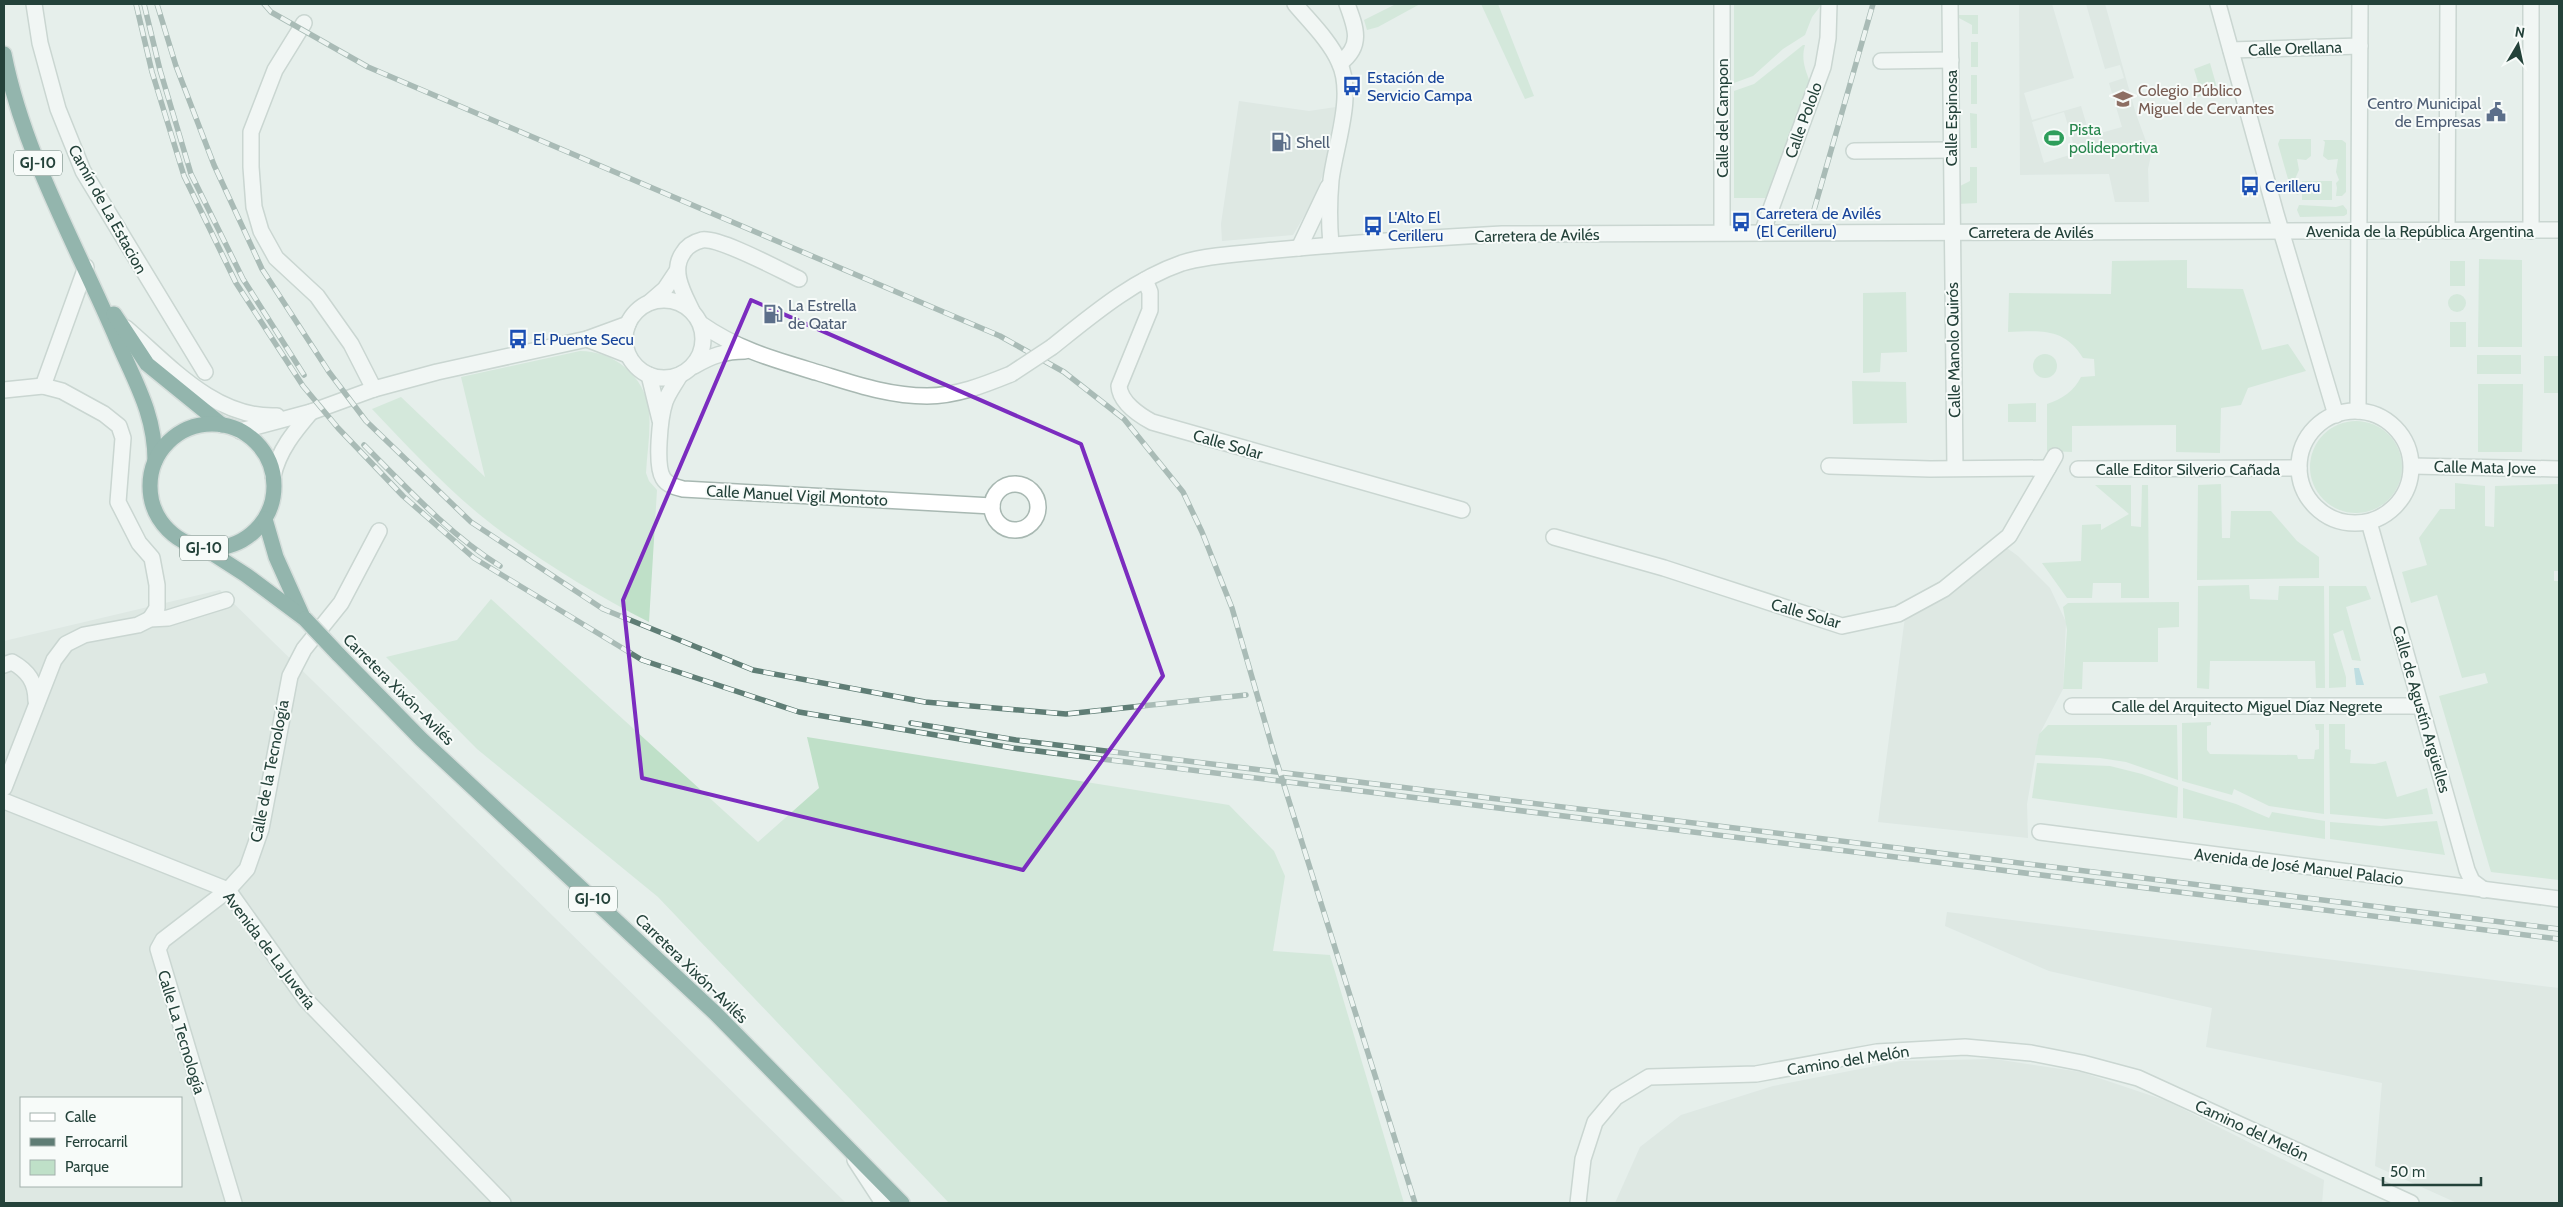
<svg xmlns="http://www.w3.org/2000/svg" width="2563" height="1207" font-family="Cabin,sans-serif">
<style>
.built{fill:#d4dfda;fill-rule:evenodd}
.green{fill:#bfe0c8}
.water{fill:#8ec9d4}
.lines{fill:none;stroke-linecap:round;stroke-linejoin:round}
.minor-casing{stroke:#a8b8b2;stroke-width:18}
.highway-casing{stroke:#c2cac8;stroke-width:18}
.minor{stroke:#fff;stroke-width:15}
.highway{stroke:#2f6f62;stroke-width:15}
.rail-casing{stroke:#5f7d75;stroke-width:5.5}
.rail{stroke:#f7fbf9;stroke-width:4;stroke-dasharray:11;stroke-linecap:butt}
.minor-bridge-casing{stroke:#a8b8b2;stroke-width:18;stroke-linecap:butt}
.highway-bridge-casing{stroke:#c2cac8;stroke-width:18;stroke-linecap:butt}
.minor-bridge{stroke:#fff;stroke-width:15}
.highway-bridge{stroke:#2f6f62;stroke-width:15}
.marked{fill:none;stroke:#7b2cbf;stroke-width:4;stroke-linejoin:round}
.labels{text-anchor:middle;stroke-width:4;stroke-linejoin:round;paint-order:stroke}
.shield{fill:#f7fbf9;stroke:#637a73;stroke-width:1}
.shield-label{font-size:15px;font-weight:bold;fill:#24423a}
.street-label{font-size:16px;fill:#24423a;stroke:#f7fbf9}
.transit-label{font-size:16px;fill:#164399;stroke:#f7fbf9;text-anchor:start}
.education-label{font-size:16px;fill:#785e54;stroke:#f7fbf9;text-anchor:start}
.service-label{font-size:16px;fill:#4e5e75;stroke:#f7fbf9;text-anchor:start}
.leisure-label{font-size:16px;fill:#27864d;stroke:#f7fbf9;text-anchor:start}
</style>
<rect width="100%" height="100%" fill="#e6efeb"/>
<g class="built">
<path d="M 2019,4 L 2052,4 L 2074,78 L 2024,93 L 2032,120 L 2081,106 L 2090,136 L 2122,127 L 2109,83 L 2124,78 L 2120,65 L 2105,69 L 2086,4 L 2105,4 L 2136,114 L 2151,155 L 2148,169 L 2149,202 L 2115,202 L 2109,174 L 2020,175 ZM 2064,112 L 2076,153 L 2044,163 L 2032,122 Z"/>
<polygon points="1239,101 1309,111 1336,107 1323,174 1314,199 1293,235 1222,241 1221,224"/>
<polygon points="2004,546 2018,556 2050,588 2066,622 2063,689 2039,735 2027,804 2028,838 1878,822 1905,617"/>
<path d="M 220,590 L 846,1203 L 4,1203 L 4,641 ZM 21,1098 L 181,1098 L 181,1186 L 21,1186 Z"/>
<polygon points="1947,912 2559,988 2559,1203 2457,1203 2375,1166 2382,1083 2206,1047 2212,1008 2049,971 1945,926"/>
<polygon points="1994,1059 2081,1072 2167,1101 2324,1180 2322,1203 1615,1203 1640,1147 1681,1115 1773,1086 1901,1061"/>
</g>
<g class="green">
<polygon points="1396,4 1420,4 1378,27 1367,30 1364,20"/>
<polygon points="1481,4 1498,4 1534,96 1525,99"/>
<polygon points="1734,4 1822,4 1812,17 1805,35 1783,49 1753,76 1734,83"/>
<polygon points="1959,15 1978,15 1978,34 1972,34 1972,25 1959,18"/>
<rect x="1971" y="42" width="7" height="25"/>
<path d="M 1803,45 L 1805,45 C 1801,59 1805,69 1810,82 L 1766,198 L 1734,198 L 1734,91 L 1754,84 Z"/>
<polygon points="2210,63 2218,91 2197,97 2192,84 2198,82 2194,69"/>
<rect x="1971" y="75" width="6" height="29"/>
<polygon points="1970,113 1977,114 1977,148 1971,148"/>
<polygon points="2280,139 2311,139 2311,156 2306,160 2297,159 2299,170 2295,179 2299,182 2297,193 2299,195 2292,193 2278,144"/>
<polygon points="2323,140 2342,140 2346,143 2346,192 2342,196 2336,196 2337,188 2336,183 2339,180 2336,172 2338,159 2328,160 2323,156 2325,142"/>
<polygon points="1970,167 1977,167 1977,203 1958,204 1958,187 1970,181"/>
<rect x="2302" y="181" width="30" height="19"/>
<polygon points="2299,205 2336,207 2343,205 2347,210 2347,214 2344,216 2300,217 2297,210"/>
<polygon points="2479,259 2522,260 2522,347 2478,347"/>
<path d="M 2187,260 L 2187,288 L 2243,289 L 2262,350 L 2288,344 L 2306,371 L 2248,388 L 2241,405 L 2221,408 L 2220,453 L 2176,452 L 2176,425 L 2072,426 L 2072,452 L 2047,451 L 2047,404 C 2062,399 2074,391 2081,377 L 2095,376 L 2094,359 L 2083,358 C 2064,327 2040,331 2008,332 L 2009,293 L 2111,294 L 2112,261 Z"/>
<rect x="2450" y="261" width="15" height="25"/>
<polygon points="1906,292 1907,352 1881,353 1880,372 1863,373 1863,293"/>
<circle cx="2457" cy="303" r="9"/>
<rect x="2450" y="322" width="16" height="25"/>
<path d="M 580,351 C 614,351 645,376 649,411 C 651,431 647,453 646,473 L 649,481 L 657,490 L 649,622 C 599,597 547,565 502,532 C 454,497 413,452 372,409 L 401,397 L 485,477 L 461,377 Z"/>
<circle cx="2045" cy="366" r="12"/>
<rect x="2477" y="355" width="44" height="19"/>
<rect x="2544" y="356" width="15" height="37"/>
<polygon points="1852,381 1906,382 1907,423 1853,424"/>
<polygon points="2478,384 2523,384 2522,452 2478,452"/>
<polygon points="2036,403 2036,422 2008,422 2008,404"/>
<circle cx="2356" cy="467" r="46"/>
<polygon points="2455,483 2485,486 2485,526 2494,527 2495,486 2559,484 2559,571 2554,571 2554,581 2559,581 2559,880 2491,872 2439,696 2488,683 2485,673 2462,678 2437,595 2411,603 2402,572 2427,565 2419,538 2440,509 2455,509"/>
<polygon points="2221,484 2222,538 2230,538 2231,511 2271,511 2297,541 2319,557 2319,578 2197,580 2198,485"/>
<polygon points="2095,485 2131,485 2131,526 2141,527 2142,485 2148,485 2149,598 2121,598 2121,583 2093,583 2092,598 2067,598 2042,563 2081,561 2082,525 2101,524 2101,530 2129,514"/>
<polygon points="2249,585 2250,599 2278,600 2279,586 2324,586 2325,688 2316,688 2315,661 2210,661 2209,689 2197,688 2198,586"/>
<polygon points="2329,586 2366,586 2371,599 2346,607 2361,661 2352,660 2343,630 2333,634 2346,677 2346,687 2329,688"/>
<polygon points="491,599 758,842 819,788 807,737 1229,805 1274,851 1285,876 1273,951 1330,955 1404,1203 949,1203 658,897 477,749 386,657 457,640"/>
<polygon points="2179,602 2179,627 2158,628 2158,662 2083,662 2082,689 2063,689 2067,630 2063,607 2068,603"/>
<polygon points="2211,722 2211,725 2207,726 2207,750 2210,754 2297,755 2298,759 2314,759 2315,750 2319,749 2319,730 2316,730 2315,724 2324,724 2324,814 2269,806 2234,789 2232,795 2182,781 2182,723"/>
<polygon points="2329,724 2345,724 2345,749 2351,750 2350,763 2375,764 2386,761 2397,797 2427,788 2433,814 2386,819 2330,814"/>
<polygon points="2048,725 2177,725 2178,780 2126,762 2100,758 2035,755 2039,734"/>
<polygon points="2037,763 2110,766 2142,774 2178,787 2177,818 2032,798"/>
<polygon points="2183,788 2236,804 2269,818 2272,812 2325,821 2325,839 2183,818"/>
<polygon points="2437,821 2445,855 2330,839 2330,822 2381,826"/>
</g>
<polygon class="water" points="2354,668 2359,668 2364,685 2356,685"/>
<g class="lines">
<defs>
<g id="minor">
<polyline points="34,4 40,43 58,109 83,171 205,372"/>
<path d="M 1295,4 C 1310,22 1330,41 1339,62 C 1355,95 1335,146 1331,180 C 1329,202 1329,223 1331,245"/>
<polyline points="1950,4 1955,468"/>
<polyline points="2218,4 2276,214 2336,415"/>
<polyline points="304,23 275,70 251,132 251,167 254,207 261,231 276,258 317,296 351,344 374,389"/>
<polyline points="2231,50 2360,46"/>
<polyline points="1881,61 1951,60"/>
<path d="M 1340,63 C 1363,46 1356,28 1347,4"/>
<polyline points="1854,151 1951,150"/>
<polyline points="2447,231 2448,4"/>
<polyline points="2531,231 2531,4"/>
<polyline points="1722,232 1722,4"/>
<polyline points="1762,233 1823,67 1828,38 1829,4"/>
<polyline points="1299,248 1328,187"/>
<path d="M 1145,280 L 1150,292 L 1150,310 L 1119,386 C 1120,402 1139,415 1152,422 L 1462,510"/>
<circle cx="664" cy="339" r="39"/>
<polyline points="650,302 665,289 677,271"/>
<path d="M 692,311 C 684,294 670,271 683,253 C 687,246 694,242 702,240 C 719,237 780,270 799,279"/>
<path d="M 701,324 C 738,350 776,360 819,373 C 855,384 889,396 927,396 C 956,396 984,385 1011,374"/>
<path d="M 126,328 C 169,365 215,419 277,416"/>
<polyline points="587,339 628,355"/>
<path d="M 1052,347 C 1092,315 1133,280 1182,263 C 1207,255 1248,253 1276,250 C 1351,243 1426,238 1502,234 L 2559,230"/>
<path d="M 694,366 C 711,356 725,351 745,351"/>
<polyline points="649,375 660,420"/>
<path d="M 680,375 C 675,384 668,393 665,402 C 660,417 655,465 663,478 C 667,485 675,487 683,489 L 992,506"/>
<polyline points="43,386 86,267"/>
<polyline points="4,390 43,386 62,391 104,414 119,426 123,438 118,502 139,543 152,558 157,585 157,608 150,619"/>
<polyline points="2358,411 2360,4"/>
<circle cx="2355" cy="467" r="56"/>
<polyline points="240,431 311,412 374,389 437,372 587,339 628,324"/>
<polyline points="1829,466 1930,469 2048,468"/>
<polyline points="2412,466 2559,469"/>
<polyline points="2078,469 2299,468"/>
<path d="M 273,476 C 279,450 294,432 311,412"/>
<circle cx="1015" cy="507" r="23"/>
<polyline points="2369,522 2467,870 2472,881 2484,890"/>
<polyline points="1554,537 1664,568 1842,626 1898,614 1944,589 2009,536 2055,456"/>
<path d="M 4,665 L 12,662 C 28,671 36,682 36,701"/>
<polyline points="2072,706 2421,706"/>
<polyline points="4,788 54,660 66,644 84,635 138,625 150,619 168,618 226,600"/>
<polyline points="4,801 228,890 306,1000 503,1203"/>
<polyline points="2040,832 2559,899"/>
<polyline points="855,1160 883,1203"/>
<polyline points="234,1203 158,949 163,940 228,890 247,869 261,829 290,676 304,649 341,603 379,531"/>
<polyline points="1578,1203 1583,1159 1595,1122 1616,1097 1649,1077 1756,1074 1877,1052 1965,1047 2031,1053 2082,1063 2138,1078 2411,1203"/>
</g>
<g id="highway">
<path d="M 4,54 C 24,155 77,246 117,340 C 135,382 155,414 155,461"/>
<polyline points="114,314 147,364 222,425"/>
<circle cx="212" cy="486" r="62"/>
<polyline points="265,519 276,557 302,615"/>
<polyline points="204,548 246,575 305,619"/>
<polyline points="338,654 421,739 715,1013 902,1203"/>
</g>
</defs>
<use href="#minor" class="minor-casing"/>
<use href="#highway" class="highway-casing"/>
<use href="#minor" class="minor"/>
<use href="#highway" class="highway"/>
<defs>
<g id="rail">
<polyline points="136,4 152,72 184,176 236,283 303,386 338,428 403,496 474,558 642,660 799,712 1013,748 2559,939"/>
<polyline points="144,4 160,70 191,174 243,279 304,375"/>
<polyline points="157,4 176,66 214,165 262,269 329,372 366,421 471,522 603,609 753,670 925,702 1066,714 1246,695"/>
<polyline points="264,4 271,12 368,67 1000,336 1064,372 1124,419 1183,492 1202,532 1232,608 1273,750 1415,1203"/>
<polyline points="1814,210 1873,4"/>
<path d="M 364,445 C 406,487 449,534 500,566"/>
<polyline points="911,723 1016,740 2559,929"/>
</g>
</defs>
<use href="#rail" class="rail-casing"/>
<use href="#rail" class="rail"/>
<defs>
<polyline id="minor-bridge" points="1011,374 1052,347"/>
<polyline id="highway-bridge" points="305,619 338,654"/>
</defs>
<use href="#minor-bridge" class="minor-bridge-casing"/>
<use href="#highway-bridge" class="highway-bridge-casing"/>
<use href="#minor-bridge" class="minor-bridge"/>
<use href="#highway-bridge" class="highway-bridge"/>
</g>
<path d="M0 0H2563V1207H0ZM 751,300 L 1081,444 L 1163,676 L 1023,870 L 642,778 L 623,600 Z" fill="#e6efeb" fill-opacity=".55" fill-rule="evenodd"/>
<path class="marked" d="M 751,300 L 1081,444 L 1163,676 L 1023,870 L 642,778 L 623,600 Z"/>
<defs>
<symbol id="bus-bare" viewBox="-9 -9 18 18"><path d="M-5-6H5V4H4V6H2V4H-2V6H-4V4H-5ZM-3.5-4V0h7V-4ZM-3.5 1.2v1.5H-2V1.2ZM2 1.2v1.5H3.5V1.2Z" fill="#1a4fb4" stroke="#f7fbf9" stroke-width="2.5" paint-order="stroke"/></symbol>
<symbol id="school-bare" viewBox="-9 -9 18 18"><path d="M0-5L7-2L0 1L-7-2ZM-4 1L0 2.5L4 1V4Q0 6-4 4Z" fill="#8d6e63" stroke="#f7fbf9" stroke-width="2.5" paint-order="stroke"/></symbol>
<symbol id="civic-bare" viewBox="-9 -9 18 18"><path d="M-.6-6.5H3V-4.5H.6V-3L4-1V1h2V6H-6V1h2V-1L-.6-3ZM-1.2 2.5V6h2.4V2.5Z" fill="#5c6f8a" stroke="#f7fbf9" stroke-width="2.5" paint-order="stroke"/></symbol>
<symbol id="stadium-bare" viewBox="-9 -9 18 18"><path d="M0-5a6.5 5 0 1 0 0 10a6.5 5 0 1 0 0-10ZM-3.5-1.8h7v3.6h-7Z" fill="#2e9e5b" stroke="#f7fbf9" stroke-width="2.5" paint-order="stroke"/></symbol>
<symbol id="fuel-bare" viewBox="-9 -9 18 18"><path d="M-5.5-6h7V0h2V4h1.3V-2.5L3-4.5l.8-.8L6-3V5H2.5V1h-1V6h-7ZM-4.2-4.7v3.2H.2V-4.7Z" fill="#5c6f8a" stroke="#f7fbf9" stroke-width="2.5" paint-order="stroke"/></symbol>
</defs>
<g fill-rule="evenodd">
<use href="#bus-bare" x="1338" y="72" width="28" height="28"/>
<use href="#school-bare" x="2109" y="85" width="28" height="28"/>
<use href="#civic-bare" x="2482" y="98" width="28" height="28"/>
<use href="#stadium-bare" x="2040" y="124" width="28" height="28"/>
<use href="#fuel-bare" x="1267" y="128" width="28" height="28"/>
<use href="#bus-bare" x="2236" y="172" width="28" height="28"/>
<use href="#bus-bare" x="1727" y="208" width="28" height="28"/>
<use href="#bus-bare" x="1359" y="212" width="28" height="28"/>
<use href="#fuel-bare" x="759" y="300" width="28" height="28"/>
<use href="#bus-bare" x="504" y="325" width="28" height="28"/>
</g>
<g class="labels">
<g class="shield">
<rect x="14" y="150.5" width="48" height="25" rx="4"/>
<rect x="180" y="535.5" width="48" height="25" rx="4"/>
<rect x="569" y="886.5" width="48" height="25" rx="4"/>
</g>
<g class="shield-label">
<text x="38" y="168">GJ-10</text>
<text x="204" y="553">GJ-10</text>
<text x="593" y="904">GJ-10</text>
</g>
<g class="street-label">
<text transform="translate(2295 48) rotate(-2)" y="6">Calle Orellana</text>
<text transform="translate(1722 118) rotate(-90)" y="6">Calle del Campon</text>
<text transform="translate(1951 118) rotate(-90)" y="6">Calle Espinosa</text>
<text transform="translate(1803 120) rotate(-70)" y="6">Calle Pololo</text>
<text transform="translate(108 209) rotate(61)" y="6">Camín de La Estacion</text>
<text x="2420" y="237">Avenida de la República Argentina</text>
<text x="2031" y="238">Carretera de Avilés</text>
<text transform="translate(1537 235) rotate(-1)" y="6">Carretera de Avilés</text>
<text transform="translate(1953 350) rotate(-91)" y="6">Calle Manolo Quirós</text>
<text transform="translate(1228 444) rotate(16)" y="6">Calle Solar</text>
<text transform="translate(2485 467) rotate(1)" y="6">Calle Mata Jove</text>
<text x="2188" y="475">Calle Editor Silverio Cañada</text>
<text transform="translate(797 495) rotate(3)" y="6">Calle Manuel Vigil Montoto</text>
<text transform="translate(1806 613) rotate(16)" y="6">Calle Solar</text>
<text transform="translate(399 689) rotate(45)" y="6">Carretera Xixón-Avilés</text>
<text x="2247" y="712">Calle del Arquitecto Miguel Díaz Negrete</text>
<text transform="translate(2422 709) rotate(74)" y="6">Calle de Agustín Argüelles</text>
<text transform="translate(269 771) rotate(-79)" y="6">Calle de la Tecnología</text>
<text transform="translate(2299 866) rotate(7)" y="6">Avenida de José Manuel Palacio</text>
<text transform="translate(270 950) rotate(53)" y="6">Avenida de La Juvería</text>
<text transform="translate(692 968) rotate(44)" y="6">Carretera Xixón-Avilés</text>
<text transform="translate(182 1032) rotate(73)" y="6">Calle La Tecnología</text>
<text transform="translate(1848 1060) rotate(-9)" y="6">Camino del Melón</text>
<text transform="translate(2252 1130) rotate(25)" y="6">Camino del Melón</text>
</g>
<g class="transit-label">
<text x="1367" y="83">Estación de<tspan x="1367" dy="18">Servicio Campa</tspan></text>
<text x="2265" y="192">Cerilleru</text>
<text x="1756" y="219">Carretera de Avilés<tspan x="1756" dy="18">(El Cerilleru)</tspan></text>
<text x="1388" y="223">L'Alto El<tspan x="1388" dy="18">Cerilleru</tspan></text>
<text x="533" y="345">El Puente Secu</text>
</g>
<g class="education-label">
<text x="2138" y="96">Colegio Público<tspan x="2138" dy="18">Miguel de Cervantes</tspan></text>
</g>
<g class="service-label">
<text x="2481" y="109" text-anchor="end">Centro Municipal<tspan x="2481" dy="18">de Empresas</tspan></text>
<text x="1296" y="148">Shell</text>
<text x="788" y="311">La Estrella<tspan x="788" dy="18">de Qatar</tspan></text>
</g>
<g class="leisure-label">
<text x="2069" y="135">Pista<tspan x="2069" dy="18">polideportiva</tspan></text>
</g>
</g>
<rect width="2563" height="1207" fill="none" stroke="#24423a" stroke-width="10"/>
<rect x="20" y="1097" width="162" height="90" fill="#f7fbf9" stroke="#a3b1ad"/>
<rect x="30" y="1113" width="25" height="8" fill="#ffffff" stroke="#a3b1ad"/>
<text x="65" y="1122" font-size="15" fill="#24423a">Calle</text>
<rect x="30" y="1138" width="25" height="8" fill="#5f7d75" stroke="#a3b1ad"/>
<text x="65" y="1147" font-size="15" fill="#24423a">Ferrocarril</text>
<rect x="30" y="1160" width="25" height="15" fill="#bfe0c8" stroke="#a3b1ad"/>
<text x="65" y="1172" font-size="15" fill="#24423a">Parque</text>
<g transform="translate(2518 45) rotate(9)" stroke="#f7fbf9" stroke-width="4" paint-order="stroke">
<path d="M0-4L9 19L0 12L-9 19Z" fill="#24423a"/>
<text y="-8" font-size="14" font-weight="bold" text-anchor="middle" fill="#24423a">N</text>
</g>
<path d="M2383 1177v8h98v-8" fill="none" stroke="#24423a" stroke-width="2.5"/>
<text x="2390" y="1177" font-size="15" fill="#24423a" stroke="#f7fbf9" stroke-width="4" paint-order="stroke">50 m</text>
</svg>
